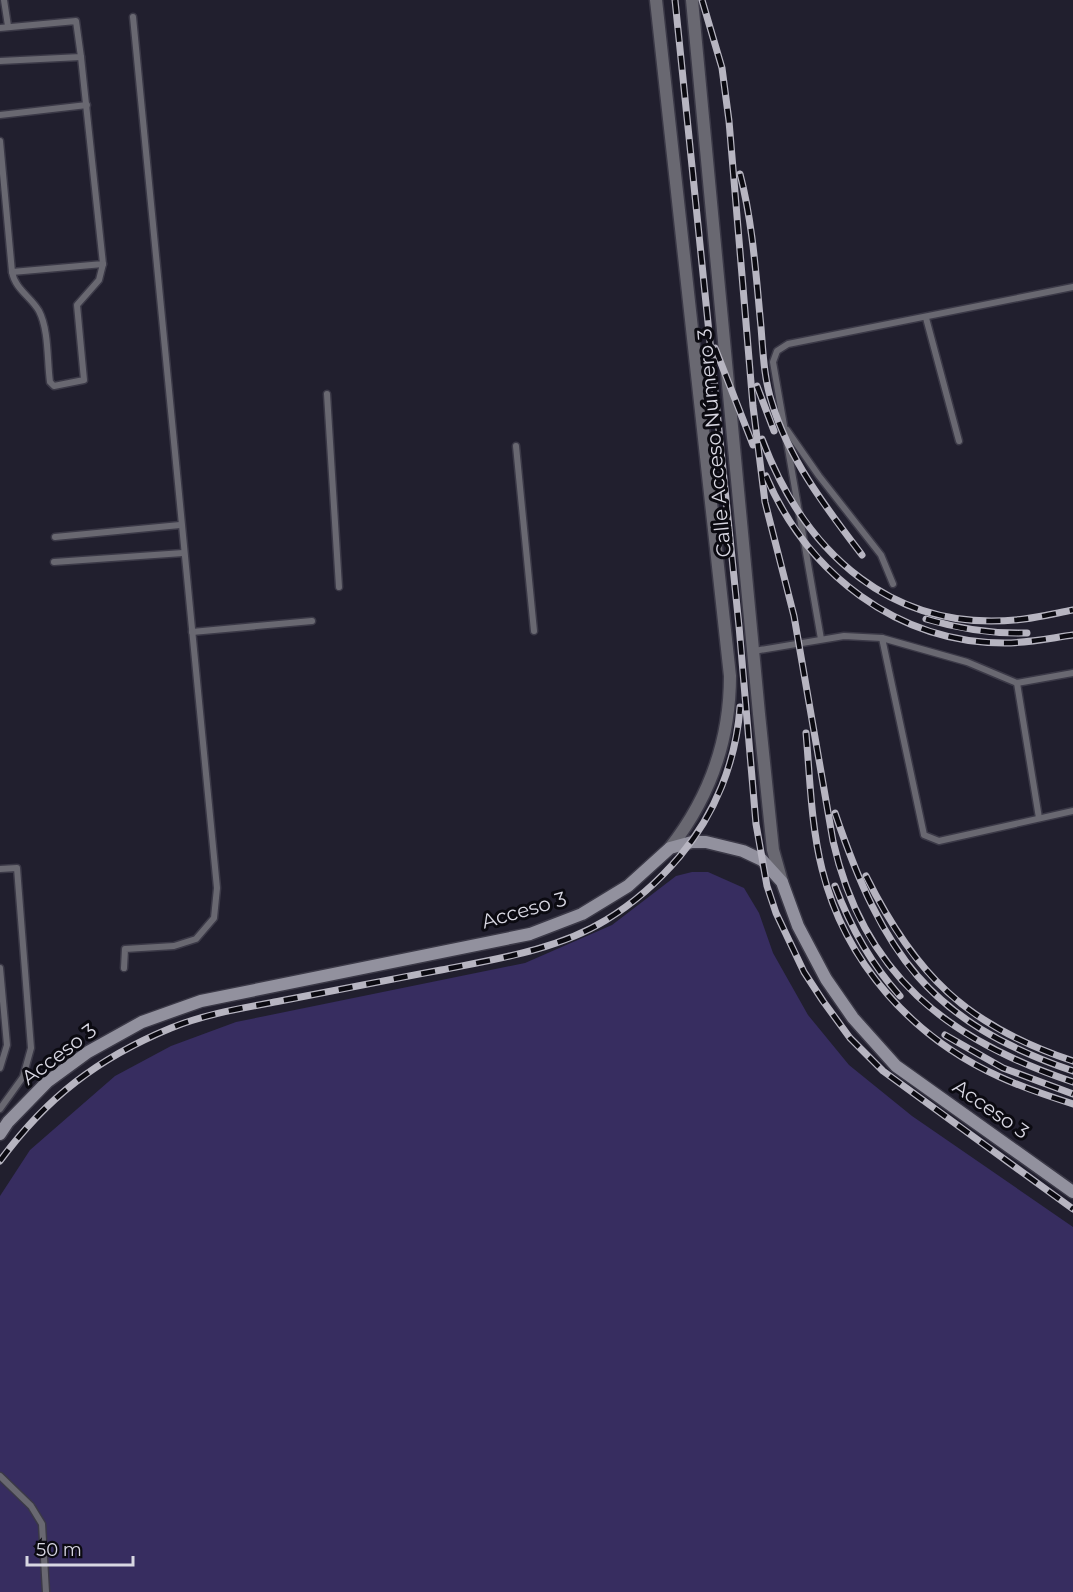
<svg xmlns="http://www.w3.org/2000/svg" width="1073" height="1592" font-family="Montserrat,sans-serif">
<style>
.green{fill:#372d60}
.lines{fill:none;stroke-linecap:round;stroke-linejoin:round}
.service-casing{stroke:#3b3947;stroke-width:9}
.tertiary-casing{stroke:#3b3947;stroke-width:15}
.secondary-casing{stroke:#3b3947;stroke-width:15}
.service{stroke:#696871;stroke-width:6}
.tertiary{stroke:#696871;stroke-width:12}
.secondary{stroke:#92919e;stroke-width:12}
.rail-casing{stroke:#b7b5c1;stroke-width:7}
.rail{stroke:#0b0a11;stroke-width:4.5;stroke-dasharray:14;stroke-linecap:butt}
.labels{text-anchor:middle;stroke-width:6;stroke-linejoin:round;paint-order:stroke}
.street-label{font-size:20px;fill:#d8d7e2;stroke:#0b0a11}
</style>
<rect width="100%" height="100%" fill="#211f2e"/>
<polygon class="green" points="692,872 708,872 744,888 759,913 773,953 808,1015 849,1065 912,1116 1073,1227 1073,1592 0,1592 0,1196 30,1150 115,1076 171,1046 236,1022 525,963 612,925 676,876"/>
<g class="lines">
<defs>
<g id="service">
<polyline points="4,0 8,26"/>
<polyline points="0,28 76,21 81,57 0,61"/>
<polyline points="0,115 87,105"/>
<polyline points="0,141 12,272 103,264 81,57"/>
<path d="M 12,272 C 15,289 31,297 39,311 C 49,330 47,361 50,382 L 54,386 L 84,380 L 77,305 L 99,280 L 103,264"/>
<polyline points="926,318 959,441"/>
<polyline points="327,394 339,587"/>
<polyline points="787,430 819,476 881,555 893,584"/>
<polyline points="516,446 534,631"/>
<polyline points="55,537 180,525"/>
<polyline points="54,562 183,553"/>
<polyline points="192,632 312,621"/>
<polyline points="882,638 924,835 939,841 1073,811"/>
<polyline points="821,639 773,362 777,351 788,344 1073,287"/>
<polyline points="754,651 844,636 882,638 967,662 1017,683 1073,673"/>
<polyline points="1017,683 1039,818"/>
<polyline points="0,869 17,868 31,1048 23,1077 0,1109"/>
<polyline points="0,968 7,1045 0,1068"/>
<polyline points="124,968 125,949 174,946 196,939 214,918 217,888 133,17"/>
<polyline points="0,1476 31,1506 42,1524 46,1592"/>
</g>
<g id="tertiary">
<path d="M 656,0 L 730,676 C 730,740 710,797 670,848"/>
<polyline points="692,0 759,714 773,850 782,882"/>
</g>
<polyline id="secondary" points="0,1134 8,1122 47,1082 88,1052 142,1022 201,1001 530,934 582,914 628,886 670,848 692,842 706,842 743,851 762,860 782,882 798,926 826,979 853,1018 896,1066 1073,1192"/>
</defs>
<use href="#service" class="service-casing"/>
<use href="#tertiary" class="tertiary-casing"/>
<use href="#secondary" class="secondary-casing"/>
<use href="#service" class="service"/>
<use href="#tertiary" class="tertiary"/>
<use href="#secondary" class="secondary"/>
<defs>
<g id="rail">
<polyline points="675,0 739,626 756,824 767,886 776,913 804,972 823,1001 850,1038 883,1071 1073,1209"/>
<path d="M 702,0 L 722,68 L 729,121 L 753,406 L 765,502 L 794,616 L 833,841 C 863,975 948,1040 1073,1082"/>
<path d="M 740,174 C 753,224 756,276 761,327 C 763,352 764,379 772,403 C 789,460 827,509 862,555"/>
<polyline points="715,348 753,445"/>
<polyline points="757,386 774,431"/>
<path d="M 762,439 C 805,554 894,635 1024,619 C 1040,617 1057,613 1073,610"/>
<path d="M 766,476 C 807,573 897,643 1005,643 C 1027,643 1051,638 1073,635"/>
<path d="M 926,619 C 960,629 991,634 1027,633"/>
<path d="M 806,733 C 810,778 811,825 822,869 C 845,963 913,1038 1000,1077 C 1024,1088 1048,1096 1073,1104"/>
<path d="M 835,813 C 883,954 928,1021 1073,1071"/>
<path d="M 866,876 C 915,975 967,1026 1073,1061"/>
<path d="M 835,886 C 850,926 871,964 900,996"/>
<polyline points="945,1035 1003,1068 1073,1094"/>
<path d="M 0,1161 C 46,1098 98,1058 171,1028 C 205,1014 243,1008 280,1001 C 333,991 387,980 441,970 C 496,959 557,950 606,920 C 634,903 658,882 680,856 C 715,814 736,762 740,707"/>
</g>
</defs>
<use href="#rail" class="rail-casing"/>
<use href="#rail" class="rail"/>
</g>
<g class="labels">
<g class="street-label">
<text transform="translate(714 443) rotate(-95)" y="7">Calle Acceso Número 3</text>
<text transform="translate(524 910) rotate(-16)" y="7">Acceso 3</text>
<text transform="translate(59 1054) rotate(-37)" y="7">Acceso 3</text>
<text transform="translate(991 1109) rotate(35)" y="7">Acceso 3</text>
</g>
</g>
<path d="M27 1556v9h106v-9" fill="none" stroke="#d8d7e2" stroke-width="3"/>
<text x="36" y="1556" font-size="18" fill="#d8d7e2" stroke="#0b0a11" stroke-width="4.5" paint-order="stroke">50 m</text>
</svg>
